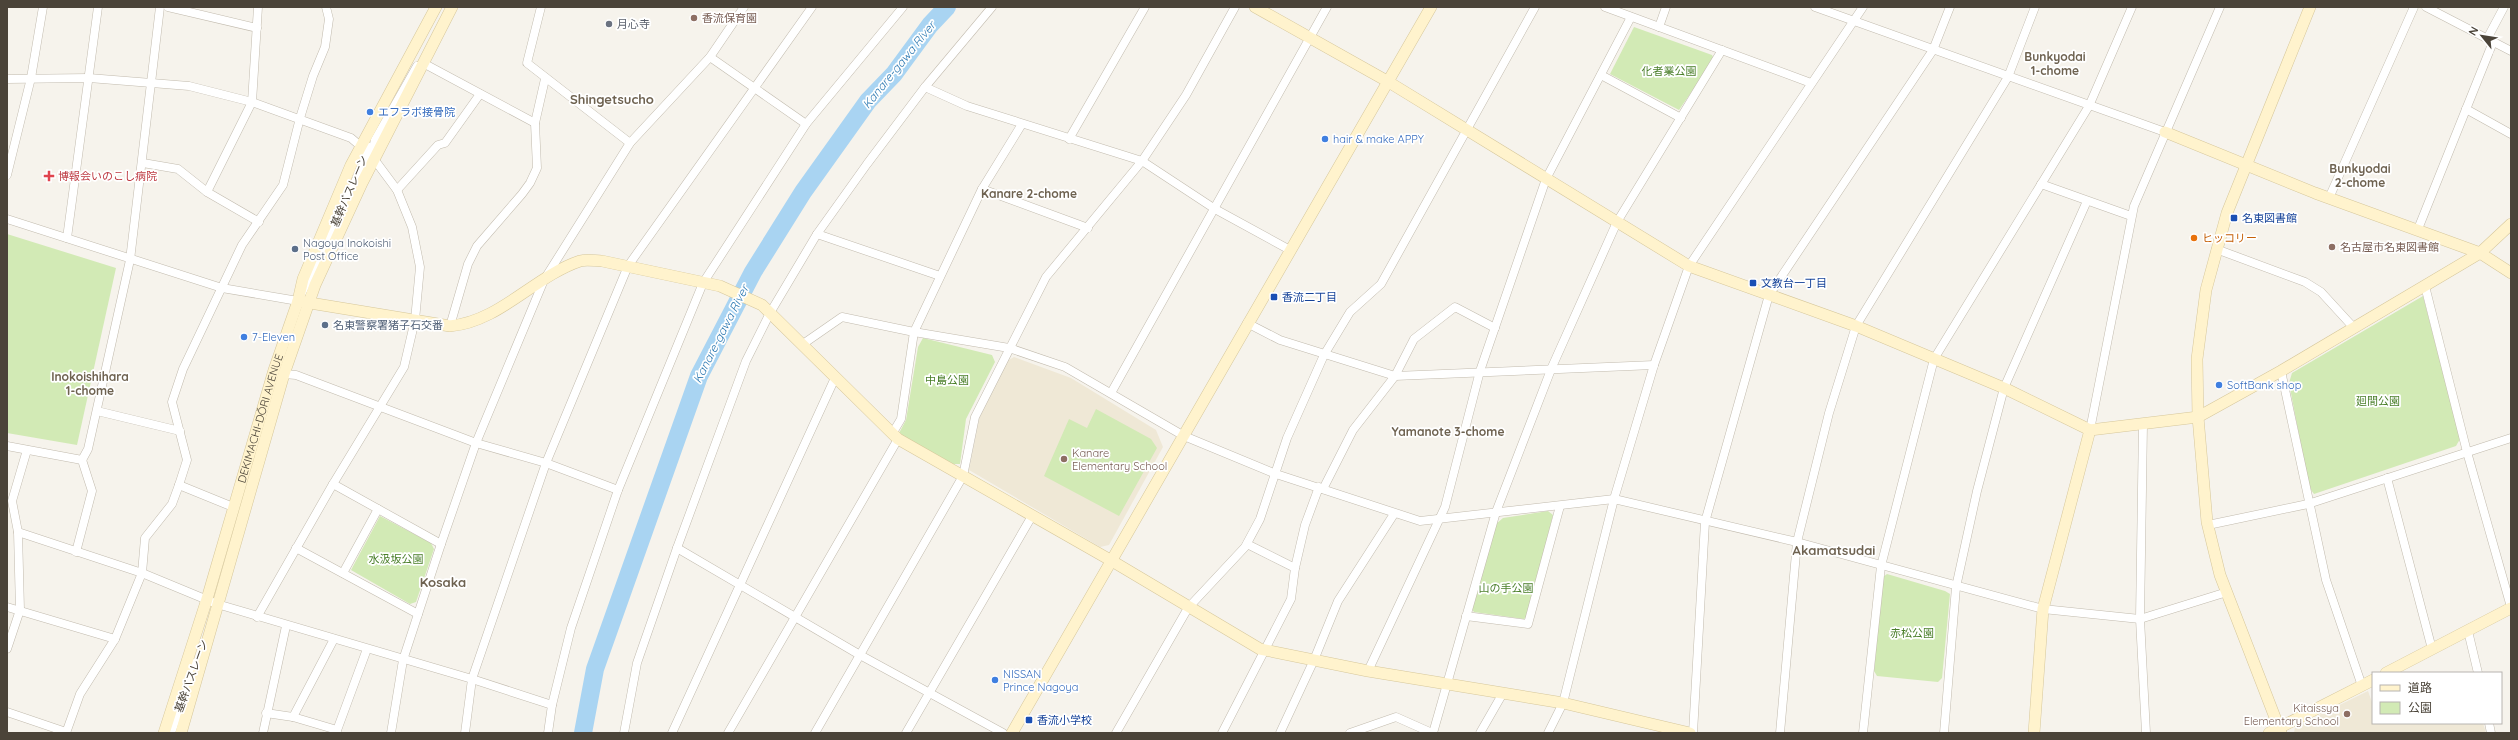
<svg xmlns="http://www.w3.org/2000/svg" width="2518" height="740" font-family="Quicksand,'Noto Sans JP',sans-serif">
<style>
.education{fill:#efe8d6}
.green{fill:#d2eab5}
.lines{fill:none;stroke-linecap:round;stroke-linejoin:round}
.river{stroke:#a9d4f2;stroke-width:18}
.street-casing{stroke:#c2bbae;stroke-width:9}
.secondary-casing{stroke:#d6c79b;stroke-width:12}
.street{stroke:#fff;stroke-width:8}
.secondary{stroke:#fff3cd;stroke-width:11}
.education-dot{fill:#8d6e63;stroke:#fff;stroke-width:1.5}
.worship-dot{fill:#6b7280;stroke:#fff;stroke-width:1.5}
.shop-dot{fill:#3f7fe0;stroke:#fff;stroke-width:1.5}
.health-dot{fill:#e0444e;stroke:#fff;stroke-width:1.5}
.transit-dot{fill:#1a4fb4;stroke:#fff;stroke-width:1.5}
.food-dot{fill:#e8710a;stroke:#fff;stroke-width:1.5}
.service-dot{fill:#5c6f8a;stroke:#fff;stroke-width:1.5}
.labels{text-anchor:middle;stroke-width:3.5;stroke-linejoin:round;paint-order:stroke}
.education-label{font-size:11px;fill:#785e54;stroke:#fff;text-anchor:start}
.worship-label{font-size:11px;fill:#5b616d;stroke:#fff;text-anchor:start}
.park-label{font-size:11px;fill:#4a7f2a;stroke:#fff}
.shop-label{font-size:11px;fill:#366cbe;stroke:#fff;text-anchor:start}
.health-label{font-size:11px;fill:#be3a42;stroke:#fff;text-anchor:start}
.street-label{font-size:11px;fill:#4b4439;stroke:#fff}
.transit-label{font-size:11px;fill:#164399;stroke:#fff;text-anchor:start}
.food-label{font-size:11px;fill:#c56008;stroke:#fff;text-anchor:start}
.service-label{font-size:11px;fill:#4e5e75;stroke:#fff;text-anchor:start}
.neighbourhood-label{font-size:12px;font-weight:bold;fill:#6e6250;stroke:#fff}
.water-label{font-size:12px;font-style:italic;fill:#2e7ab2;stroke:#fff}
.quarter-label{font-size:13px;font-weight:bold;fill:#6e6250;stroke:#fff}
</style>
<rect width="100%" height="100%" fill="#f6f3ec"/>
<g class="education">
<polygon points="1014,357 1071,378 1156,430 1163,447 1109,545 1100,547 969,470 980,415 1007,361"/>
<polygon points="2368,691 2373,705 2373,723 2483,723 2486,733 2294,733 2295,727"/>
</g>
<g class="green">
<polygon points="1634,27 1712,55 1714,59 1679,110 1610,74"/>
<polygon points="7,234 116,268 77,445 7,433"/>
<polygon points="2423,296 2460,439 2456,446 2314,494 2309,487 2289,383 2292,373"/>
<polygon points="923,338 992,355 995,362 966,419 960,464 952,464 898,435 906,420 918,347"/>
<polygon points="1096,409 1151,439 1157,448 1119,516 1044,476 1069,419 1087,428"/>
<polygon points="1548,511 1553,515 1528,616 1524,619 1474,612 1471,608 1496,524 1503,518"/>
<polygon points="380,516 431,543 434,549 416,602 410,604 351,570"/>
<polygon points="1887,574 1945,591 1950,594 1942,678 1938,682 1877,676 1874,671 1883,577"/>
</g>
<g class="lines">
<polyline class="river" points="583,733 595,669 699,376 753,272 803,192 868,101 894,74 930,25 947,7"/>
<defs>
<g id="street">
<polyline points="168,7 257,28"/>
<polyline points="541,7 527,63 630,143"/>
<polyline points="1605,7 1811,83"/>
<polyline points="1815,7 2165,132"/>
<polyline points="2426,7 2511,51"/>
<polyline points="1659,27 1666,7"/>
<polyline points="2487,39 2504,7"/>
<polyline points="710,57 806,124"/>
<polyline points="423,63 535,123"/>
<polyline points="1601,75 1681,118"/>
<polyline points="7,79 89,78 189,86 252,102 351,138 371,155 397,190 412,227 420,267 415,320 404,367 333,484 257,617"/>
<polyline points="925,87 967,106 1142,161 1215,209 1290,250"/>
<polyline points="2466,109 2511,134"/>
<polyline points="1069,139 1145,7"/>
<polyline points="371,156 375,140 417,66"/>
<polyline points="143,163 178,169 207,192 259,222"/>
<polyline points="7,175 31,78 43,7"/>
<polyline points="2041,184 2131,216"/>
<polyline points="982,189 1088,228"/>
<polyline points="397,190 438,145 445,143 480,94"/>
<polyline points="207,192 252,102 258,7"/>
<polyline points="2329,198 2414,7"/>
<polyline points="7,219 222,288 298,301 363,165 367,146"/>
<polyline points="2418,229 2493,42"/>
<polyline points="817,234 940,276"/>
<polyline points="67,238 98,7"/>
<polyline points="2216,249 2305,282 2321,292 2354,328"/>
<polyline points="2425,286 2467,452 2511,607"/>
<polyline points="1247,323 1280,340 1395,376 1654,365"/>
<polyline points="450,326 468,264 477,246 522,194 530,183 537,168 535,123 545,79"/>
<polyline points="803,344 842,317 914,332 1009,348 1065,367 1184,436 1276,474 1420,521 1614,499 1797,542 2043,609 2140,619 2227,592"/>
<polyline points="2281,371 2326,580 2362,686"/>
<polyline points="284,374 296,375 476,443 546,463 618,490"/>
<polyline points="1111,393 1327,7"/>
<polyline points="97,411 180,431"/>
<polyline points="2143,424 2140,619 2146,733"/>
<polyline points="2090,430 2134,206 2220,7"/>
<polyline points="892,434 901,419 914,332 982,189 1022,124"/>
<polyline points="7,446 82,460 88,449 130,260 160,7"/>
<polyline points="2387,478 2432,649"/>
<polyline points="333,484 441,544"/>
<polyline points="179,485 233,507"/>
<polyline points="1323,489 1353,430 1395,376 1414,339 1455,307 1495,328"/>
<polyline points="2208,525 2308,504 2511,438"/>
<polyline points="18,532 142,573 217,604 472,679 552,705"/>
<polyline points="1247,544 1295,568"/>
<polyline points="296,548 418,614"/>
<polyline points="677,548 860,655 1003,733"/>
<polyline points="76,552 92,491 82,460"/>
<polyline points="343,573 378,509"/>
<polyline points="7,607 115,639"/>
<polyline points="1466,616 1528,624 1560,506"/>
<polyline points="2468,631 2478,673"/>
<polyline points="7,649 20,610 18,532 12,501 27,450"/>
<polyline points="1368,671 1445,507 1480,371 1546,179 1631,17"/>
<polyline points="7,712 66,732"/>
<polyline points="266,713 293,717 337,730"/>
<polyline points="293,717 334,639"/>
<polyline points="2489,723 2491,733"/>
<polyline points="66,733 80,694 115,639 142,573 145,538 172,504 179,485 187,460 172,402 183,369 242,245 283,185 300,118 313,76 325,47 329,19 326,7"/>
<polyline points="171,733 196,662"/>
<polyline points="263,733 286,626"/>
<polyline points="336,733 367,649"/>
<polyline points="391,733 403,660 441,544 476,443 544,280 630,143 710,57 744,7"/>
<polyline points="465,733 472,679 546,463 628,266 812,7"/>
<polyline points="548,733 552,705 571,628 618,490 703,283 806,124 903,7"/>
<polyline points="624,733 637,663 677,548 746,361 770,313 817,234 867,164 925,87 992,7"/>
<polyline points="672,733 835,378"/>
<polyline points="728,733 898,439"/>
<polyline points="815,733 963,476 975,417 1046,277 1142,161 1186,95 1235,7"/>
<polyline points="906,733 1032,516"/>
<polyline points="1116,733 1188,608 1245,547 1260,519 1287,438 1324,355 1350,312 1381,284 1535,7"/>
<polyline points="1222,733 1291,599 1295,568 1305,525 1319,487"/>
<polyline points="1280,733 1314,660 1338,601 1394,514"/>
<polyline points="1350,733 1396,717 1432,733"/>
<polyline points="1433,733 1496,512 1552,367 1617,222 1722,50"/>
<polyline points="1480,733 1503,693"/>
<polyline points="1548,733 1563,703 1614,499 1654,365 1689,266 1863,7"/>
<polyline points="1693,733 1705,522 1769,295 1933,50 1950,7"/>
<polyline points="1780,733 1797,542 1829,413 1856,326 2008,77 2035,7"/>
<polyline points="1863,733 1881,566 1934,359 2089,106 2132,7"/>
<polyline points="1944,733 1956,587 1977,491 2004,388 2087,201"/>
</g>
<g id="secondary">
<polyline points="1255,7 1387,81 1689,266 1856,326 2004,388 2090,430 2198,417 2281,371 2480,253 2511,224"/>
<polyline points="2165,132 2315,193 2480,253 2511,273"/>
<path d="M 298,301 L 450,326 C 499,322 535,276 580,261 C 587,259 595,261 602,261 L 720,286 L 762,305 L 898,439 L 1112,561 L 1260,649 L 1368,671 L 1563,703 L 1690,733"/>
<polyline points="2386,673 2511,608"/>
<path id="s1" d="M 164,733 L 207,599 L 274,370 L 298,301 L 303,279 L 351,165 L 436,7"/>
<polyline points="181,733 284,374 315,285 362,183 452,7"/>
<polyline points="1012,733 1431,7"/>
<polyline points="2034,733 2043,609 2090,430"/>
<polyline points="2269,733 2373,680"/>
<polyline points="2281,733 2220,575 2207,522 2198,417 2197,359 2206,290 2227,213 2310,7"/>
</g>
</defs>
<use href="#street" class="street-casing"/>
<use href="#secondary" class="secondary-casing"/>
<use href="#street" class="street"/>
<use href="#secondary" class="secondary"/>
</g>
<g class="education-dot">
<circle cx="694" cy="18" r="4"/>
<circle cx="2332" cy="247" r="4"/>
<circle cx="1064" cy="459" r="4"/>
<circle cx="2347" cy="714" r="4"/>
</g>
<circle class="worship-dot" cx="609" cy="24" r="4"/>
<g class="shop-dot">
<circle cx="370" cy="112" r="4"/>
<circle cx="1325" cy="139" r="4"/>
<circle cx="244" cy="337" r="4"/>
<circle cx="2219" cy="385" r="4"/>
<circle cx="995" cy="680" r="4"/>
</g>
<path class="health-dot" d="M47 170h4v4h4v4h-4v4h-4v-4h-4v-4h4z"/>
<g class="transit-dot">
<rect x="2230" y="214" width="8" height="8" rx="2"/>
<rect x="1749" y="279" width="8" height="8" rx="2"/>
<rect x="1270" y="293" width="8" height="8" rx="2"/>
<rect x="1025" y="716" width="8" height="8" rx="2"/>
</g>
<circle class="food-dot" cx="2194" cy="238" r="4"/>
<g class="service-dot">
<circle cx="295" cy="249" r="4"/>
<circle cx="325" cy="325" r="4"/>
</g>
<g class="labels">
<g class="education-label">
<text x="702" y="22">香流保育園</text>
<text x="2340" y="251">名古屋市名東図書館</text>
<text x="1072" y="457">Kanare<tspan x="1072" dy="13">Elementary School</tspan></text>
<text x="2339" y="712" text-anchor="end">Kitaissya<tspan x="2339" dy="13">Elementary School</tspan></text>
</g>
<g class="worship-label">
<text x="617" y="28">月心寺</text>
</g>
<g class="park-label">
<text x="1669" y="75">化者業公園</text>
<text x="947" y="384">中島公園</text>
<text x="2378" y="405">廻間公園</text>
<text x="396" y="563">水汲坂公園</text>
<text x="1506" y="592">山の手公園</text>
<text x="1912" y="637">赤松公園</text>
</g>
<g class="shop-label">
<text x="378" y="116">エフラボ接骨院</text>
<text x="1333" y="143">hair &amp; make APPY</text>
<text x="252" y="341">7-Eleven</text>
<text x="2227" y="389">SoftBank shop</text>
<text x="1003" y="678">NISSAN<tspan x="1003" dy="13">Prince Nagoya</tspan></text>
</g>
<g class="health-label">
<text x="58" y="180">博報会いのこし病院</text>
</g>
<g class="street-label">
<text transform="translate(349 191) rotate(-67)" y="4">基幹バスレーン</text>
<text dy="4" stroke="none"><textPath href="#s1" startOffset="329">DEKIMACHI-DŌRI AVENUE</textPath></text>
<text transform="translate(191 676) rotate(-70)" y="4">基幹バスレーン</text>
</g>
<g class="transit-label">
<text x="2242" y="222">名東図書館</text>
<text x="1761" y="287">文教台一丁目</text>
<text x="1282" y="301">香流二丁目</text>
<text x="1037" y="724">香流小学校</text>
</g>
<g class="food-label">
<text x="2202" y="242">ヒッコリー</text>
</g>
<g class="service-label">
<text x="303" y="247">Nagoya Inokoishi<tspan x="303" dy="13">Post Office</tspan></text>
<text x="333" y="329">名東警察署猪子石交番</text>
</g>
<g class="neighbourhood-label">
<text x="2055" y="61">Bunkyodai<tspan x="2055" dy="14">1-chome</tspan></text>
<text x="2360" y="173">Bunkyodai<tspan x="2360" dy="14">2-chome</tspan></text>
<text x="1029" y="198">Kanare 2-chome</text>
<text x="90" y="381">Inokoishihara<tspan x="90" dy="14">1-chome</tspan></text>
<text x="1448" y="436">Yamanote 3-chome</text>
</g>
<g class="water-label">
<text transform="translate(899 65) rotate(-51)" y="4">Kanare-gawa River</text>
<text transform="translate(721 334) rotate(-63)" y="4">Kanare-gawa River</text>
</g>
<g class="quarter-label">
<text x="612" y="104">Shingetsucho</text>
<text x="1834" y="555">Akamatsudai</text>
<text x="443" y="587">Kosaka</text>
</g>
</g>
<rect width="2518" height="740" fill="none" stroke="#4b4439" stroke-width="16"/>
<rect x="2372" y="672" width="130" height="52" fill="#ffffff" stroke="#b7b4b0"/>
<rect x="2380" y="685" width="20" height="6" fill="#fff3cd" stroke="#b7b4b0"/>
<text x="2408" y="692" font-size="12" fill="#4b4439">道路</text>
<rect x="2380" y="702" width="20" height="12" fill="#d2eab5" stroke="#b7b4b0"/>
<text x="2408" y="712" font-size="12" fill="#4b4439">公園</text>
<g transform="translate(2482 36) rotate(300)" stroke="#ffffff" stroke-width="3" paint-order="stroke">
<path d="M0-3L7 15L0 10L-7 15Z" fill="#4b4439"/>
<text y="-6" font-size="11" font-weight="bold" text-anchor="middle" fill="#4b4439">N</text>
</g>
</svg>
